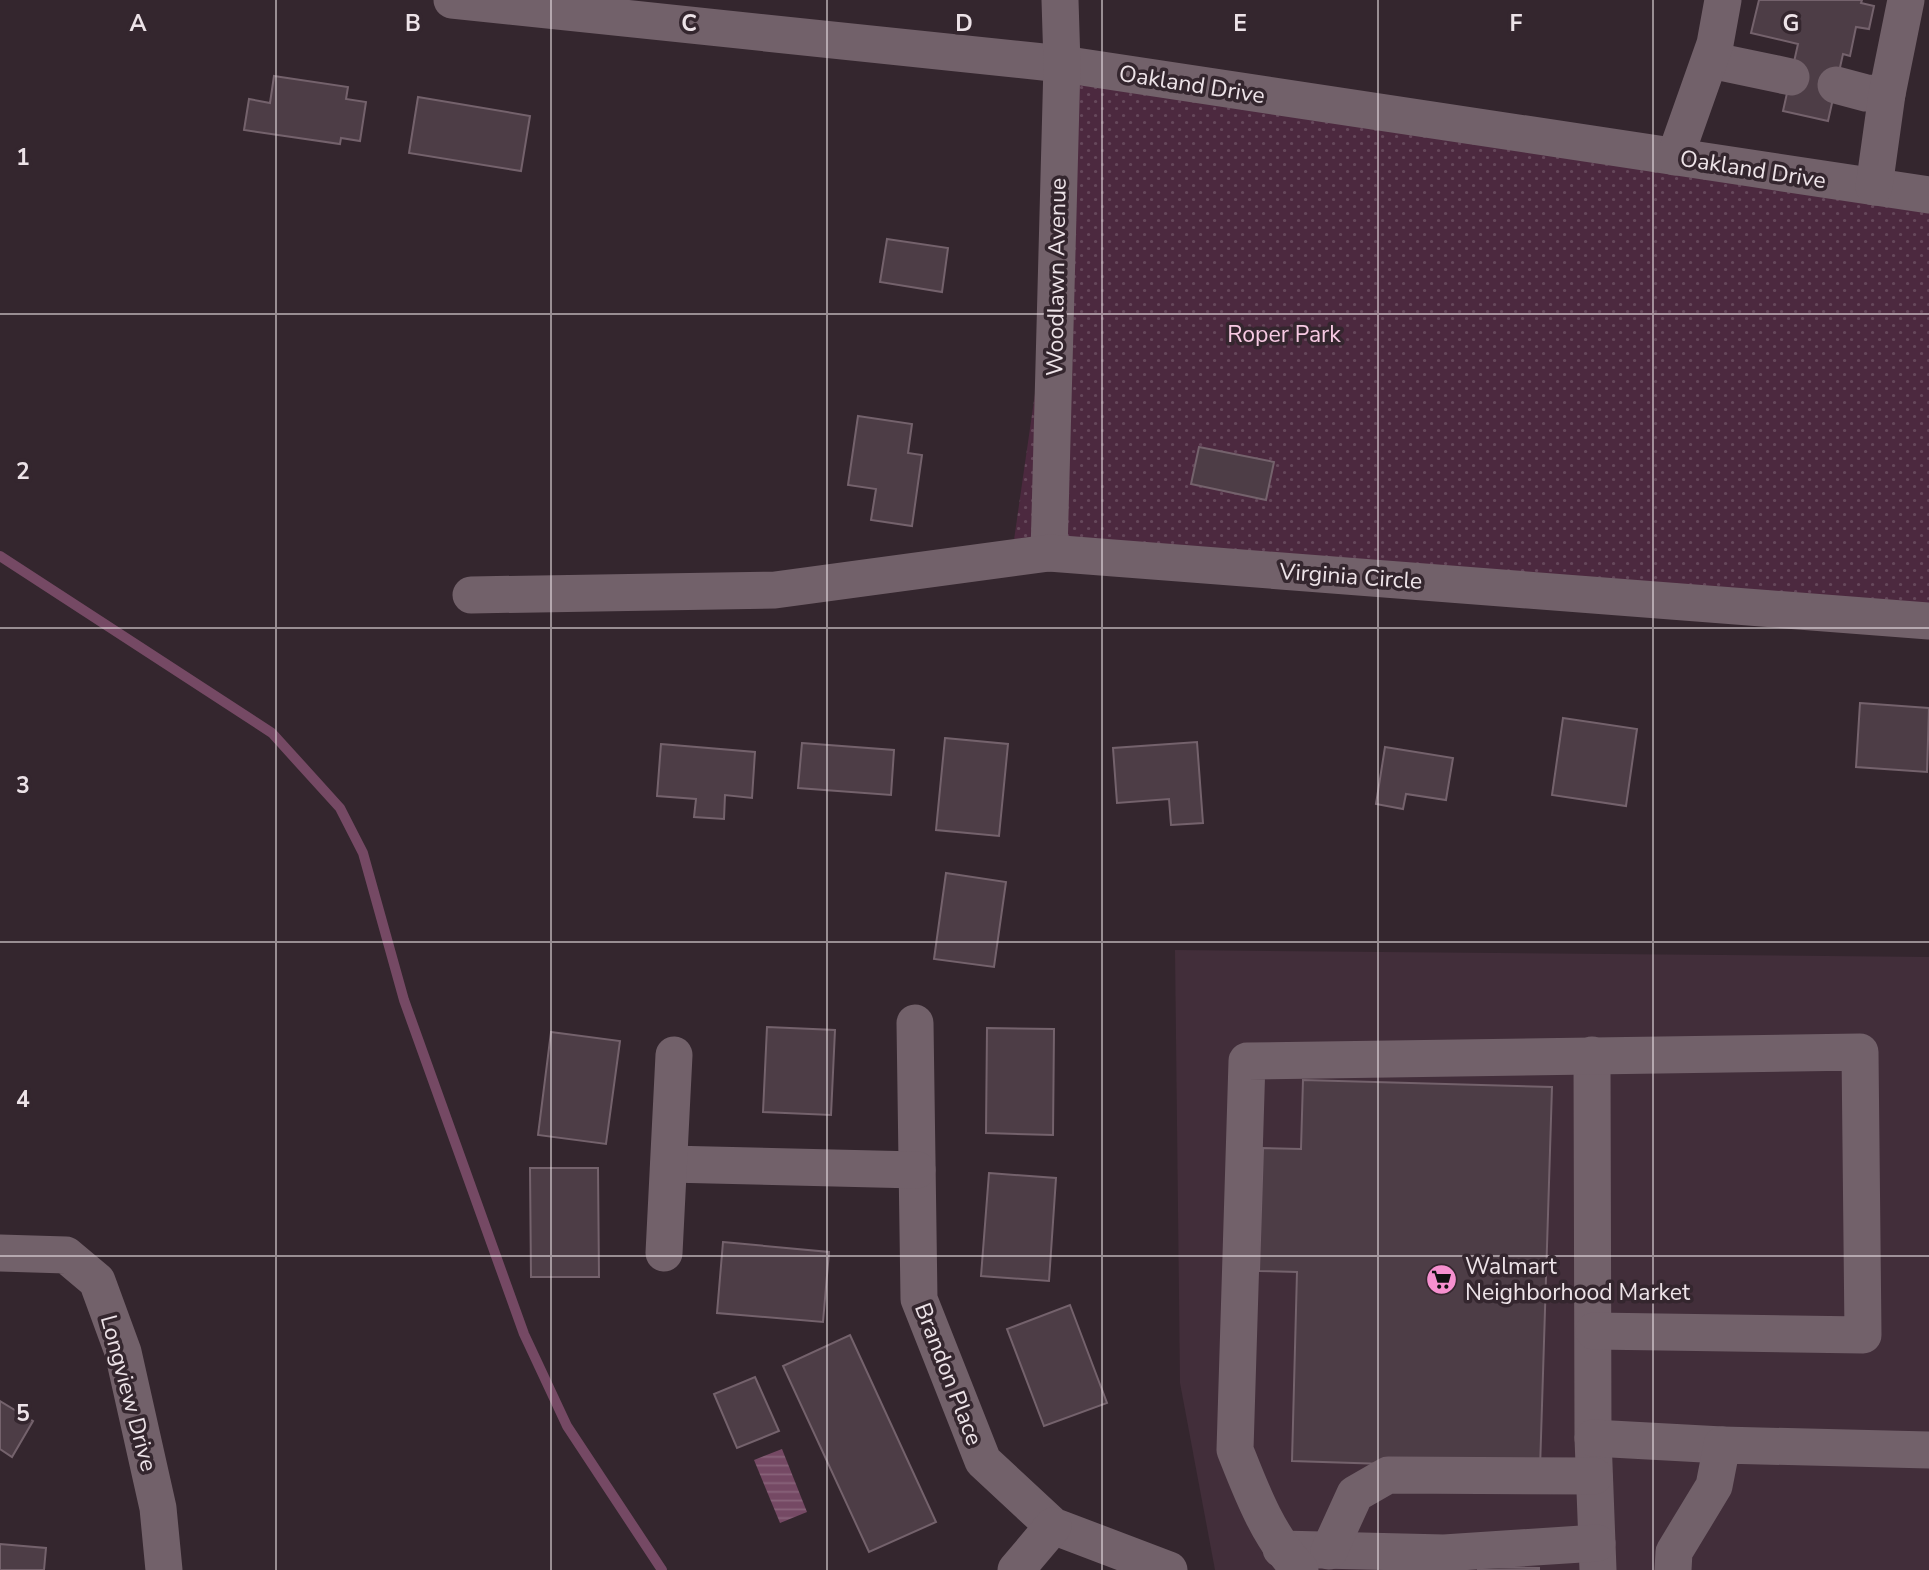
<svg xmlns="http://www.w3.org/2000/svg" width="1929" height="1570" font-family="'Nunito Sans',sans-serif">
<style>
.built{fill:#422e3a}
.park{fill:url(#park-dots)}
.water{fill:url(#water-rules)}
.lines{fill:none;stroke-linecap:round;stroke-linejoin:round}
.stream{stroke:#754964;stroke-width:10}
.building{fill:#4d3d46;stroke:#74626c;stroke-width:2}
.minor{stroke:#72616a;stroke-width:37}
.grid{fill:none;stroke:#ede3e8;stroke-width:2;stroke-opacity:0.55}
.labels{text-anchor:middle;stroke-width:7;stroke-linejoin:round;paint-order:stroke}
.street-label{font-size:23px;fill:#ede3e8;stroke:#34262e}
.park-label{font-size:23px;fill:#f7cae3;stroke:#34262e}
.poi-label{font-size:23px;fill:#ede3e8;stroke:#34262e;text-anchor:start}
.grid-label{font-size:23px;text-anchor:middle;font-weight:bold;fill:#ede3e8;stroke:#34262e;stroke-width:7;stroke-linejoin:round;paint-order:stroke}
</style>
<defs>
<pattern id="park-dots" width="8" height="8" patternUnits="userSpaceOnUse" patternTransform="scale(1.75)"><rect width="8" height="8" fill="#4c293f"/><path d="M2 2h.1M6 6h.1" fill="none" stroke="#66485b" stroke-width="1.8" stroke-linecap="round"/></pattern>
<pattern id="water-rules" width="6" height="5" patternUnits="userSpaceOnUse" patternTransform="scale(1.75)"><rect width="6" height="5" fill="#754964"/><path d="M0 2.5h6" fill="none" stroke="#89637a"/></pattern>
</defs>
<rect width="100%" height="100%" fill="#34262e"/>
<polygon class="built" points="1175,950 1929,957 1929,1570 1215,1570 1180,1383"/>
<polygon class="park" points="1082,66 1929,193 1929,610 1013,547"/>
<polygon class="water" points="782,1449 807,1512 780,1523 754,1460"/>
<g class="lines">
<polyline class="stream" points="0,556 272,733 340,808 363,853 404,1000 524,1334 567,1426 662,1570"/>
</g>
<g class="building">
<polygon points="1759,0 1862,0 1861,3 1874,6 1869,29 1856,27 1850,56 1843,54 1828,121 1783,111 1798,44 1751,33"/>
<polygon points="274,76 348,87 346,99 366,102 360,141 341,138 340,144 244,130 249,99 270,103"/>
<polygon points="418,97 530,116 521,171 409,153"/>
<polygon points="887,239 948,248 942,292 880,282"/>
<polygon points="858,416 912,424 908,453 922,455 912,526 871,520 876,489 848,485"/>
<polygon points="1199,447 1274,462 1266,500 1191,484"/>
<polygon points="1860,703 1929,708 1927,772 1856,767"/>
<polygon points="1563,718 1637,729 1626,806 1552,795"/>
<polygon points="945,738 1008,744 999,836 936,830"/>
<polygon points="1197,742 1203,823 1171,825 1169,799 1117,803 1113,748"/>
<polygon points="802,743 894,750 891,795 798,788"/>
<polygon points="661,744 755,752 752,798 725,795 724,819 694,817 696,799 657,796"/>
<polygon points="1385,747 1453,758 1446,800 1406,794 1403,809 1376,804"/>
<polygon points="946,873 1006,882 994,967 934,959"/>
<polygon points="767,1027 835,1030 831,1115 763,1112"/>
<polygon points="987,1028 1054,1029 1053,1135 986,1133"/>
<polygon points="551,1032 620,1041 606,1144 538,1135"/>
<polygon points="1303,1080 1552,1087 1540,1469 1292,1461 1297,1272 1259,1271 1263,1148 1301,1149"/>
<polygon points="530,1168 598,1168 599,1277 531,1277"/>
<polygon points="989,1173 1056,1178 1049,1281 981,1276"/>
<polygon points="723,1242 829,1252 823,1322 717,1313"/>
<polygon points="1070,1305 1107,1403 1044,1426 1007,1329"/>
<polygon points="850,1335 936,1522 869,1552 783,1366"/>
<polygon points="755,1377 779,1431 737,1448 714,1394"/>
<polygon points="0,1401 33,1421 12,1457 0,1449"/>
<polygon points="0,1544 46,1548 44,1570 0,1570"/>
<polygon points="1478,1567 1539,1568 1539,1570 1478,1570"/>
</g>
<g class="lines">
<g class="minor">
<polyline points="452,0 1062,64 1929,195"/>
<polyline points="1710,60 1791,77"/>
<polyline points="1836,85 1866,93 1887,94"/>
<polyline points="1675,157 1715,44 1723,0"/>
<polyline points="1874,187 1887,94 1906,0"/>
<polyline points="1049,553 1062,64 1060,0"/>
<polyline points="471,595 775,590 1049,553 1929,621"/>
<polyline points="915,1023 919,1299 983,1461 1053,1526 1169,1570"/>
<polyline points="1592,1055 1593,1438 1598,1570"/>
<polyline points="669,1164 917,1170"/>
<polyline points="0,1253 66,1255 97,1281 123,1352 158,1508 164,1570"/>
<polyline points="664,1253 674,1055"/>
<polyline points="1593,1438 1722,1445"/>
<polyline points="1281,1549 1444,1553 1597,1543"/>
<polyline points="1329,1551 1355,1494 1388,1475 1594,1476"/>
<polyline points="1016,1570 1053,1526"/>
<path d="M 1300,1570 C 1268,1536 1252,1493 1235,1450 L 1247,1061 L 1860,1052 L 1863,1335 L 1594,1331"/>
<polyline points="1673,1570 1674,1552 1714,1486 1722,1445 1929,1450"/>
</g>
</g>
<path class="grid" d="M 276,0 L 276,1570M 551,0 L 551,1570M 827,0 L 827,1570M 1102,0 L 1102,1570M 1378,0 L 1378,1570M 1653,0 L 1653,1570M 0,314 L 1929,314M 0,628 L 1929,628M 0,942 L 1929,942M 0,1256 L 1929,1256"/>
<defs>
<symbol id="supermarket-disc" viewBox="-11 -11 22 22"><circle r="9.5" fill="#f690cf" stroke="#34262e"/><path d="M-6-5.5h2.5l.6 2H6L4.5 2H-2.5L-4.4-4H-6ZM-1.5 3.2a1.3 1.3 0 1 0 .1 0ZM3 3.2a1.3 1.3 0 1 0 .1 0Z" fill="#111"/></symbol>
</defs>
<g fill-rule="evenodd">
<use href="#supermarket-disc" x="1424" y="1262" width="35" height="35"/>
</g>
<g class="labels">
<g class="street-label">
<text transform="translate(1192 84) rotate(9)" y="8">Oakland Drive</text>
<text transform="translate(1753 169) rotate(9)" y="8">Oakland Drive</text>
<text transform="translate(1056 277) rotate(-89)" y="8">Woodlawn Avenue</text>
<text transform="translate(1351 576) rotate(4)" y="8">Virginia Circle</text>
<text transform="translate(949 1374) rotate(69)" y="8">Brandon Place</text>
<text transform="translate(129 1393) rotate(75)" y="8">Longview Drive</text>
</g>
<g class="park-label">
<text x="1284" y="342">Roper Park</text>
</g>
<g class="poi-label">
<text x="1465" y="1274">Walmart<tspan x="1465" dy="26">Neighborhood Market</tspan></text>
</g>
</g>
<g class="grid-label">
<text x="138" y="31">A</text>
<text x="413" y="31">B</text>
<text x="689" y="31">C</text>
<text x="964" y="31">D</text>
<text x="1240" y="31">E</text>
<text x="1516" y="31">F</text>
<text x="1791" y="31">G</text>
<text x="23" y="165">1</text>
<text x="23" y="479">2</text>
<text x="23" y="793">3</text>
<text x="23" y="1107">4</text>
<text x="23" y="1421">5</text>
</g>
</svg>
